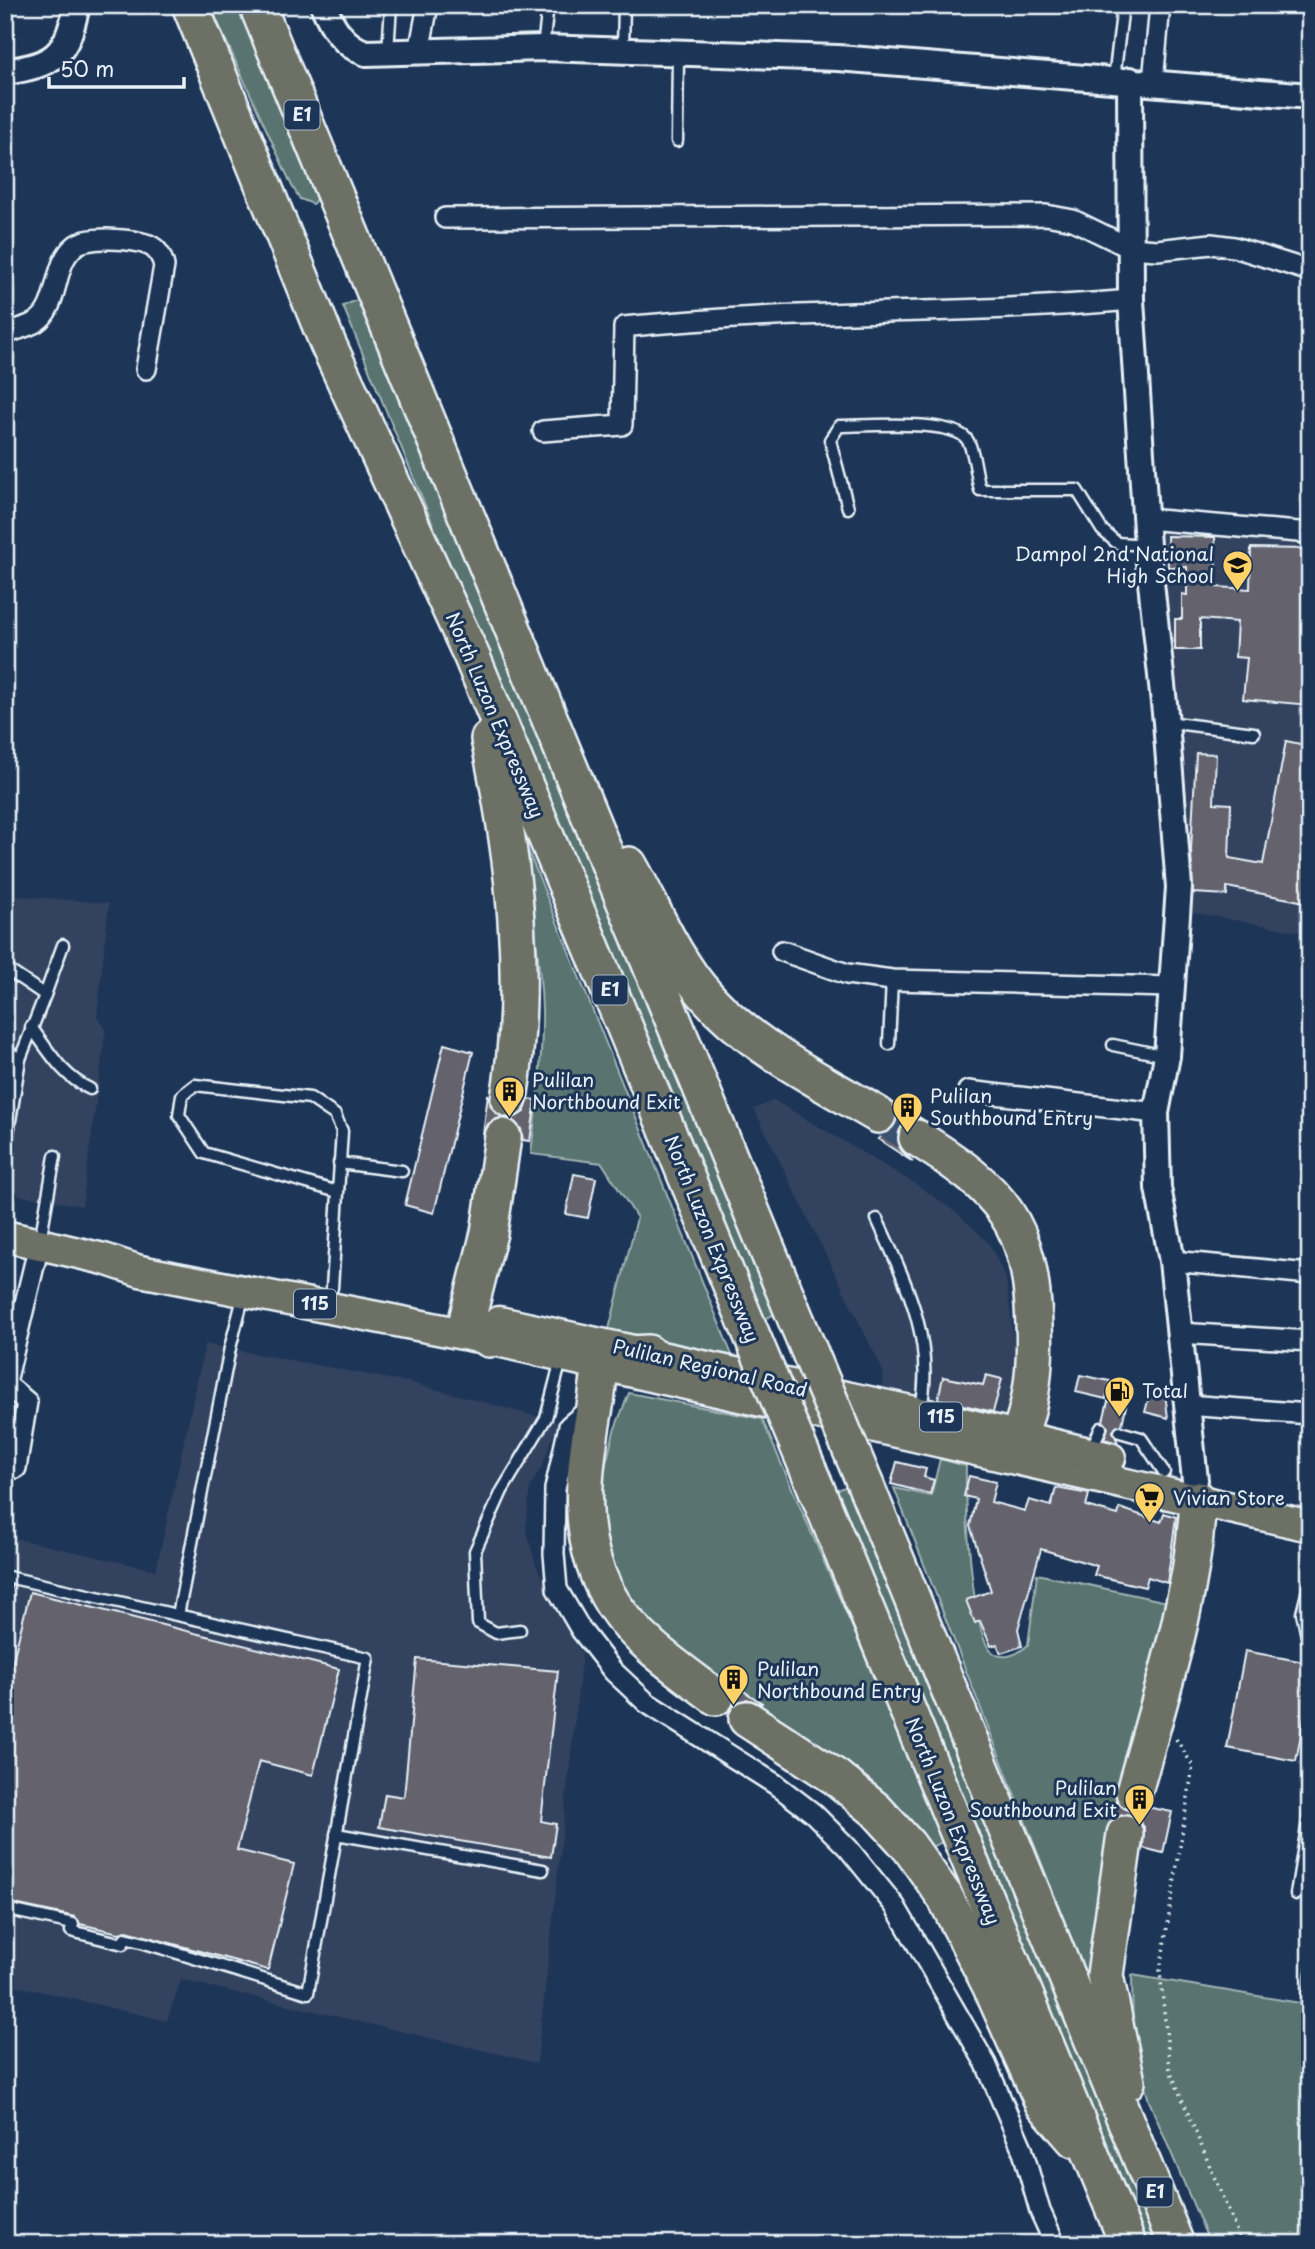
<svg xmlns="http://www.w3.org/2000/svg" width="1315" height="2249" font-family="'Playpen Sans',sans-serif">
<style>
.built{fill:#32425e}
.green{fill:#587370;stroke:#a0b2b4;stroke-width:2}
.building{fill:#63626d;stroke:#e8f1f8;stroke-width:2}
.lines{fill:none;stroke-linecap:round;stroke-linejoin:round}
.motorway-tunnel{stroke:#3b516f;stroke-width:35;stroke-dasharray:35 18;stroke-linecap:butt}
.service-casing{stroke:#e8f1f8;stroke-width:15}
.minor-casing{stroke:#e8f1f8;stroke-width:24}
.tertiary-casing{stroke:#e8f1f8;stroke-width:30}
.primary-casing{stroke:#e8f1f8;stroke-width:35}
.motorway-casing{stroke:#e8f1f8;stroke-width:40}
.path{stroke:#e8f1f8;stroke-width:3.5;stroke-dasharray:2 5;stroke-linecap:butt}
.service{stroke:#1d3557;stroke-width:10}
.minor{stroke:#1d3557;stroke-width:19}
.tertiary{stroke:#1d3557;stroke-width:24}
.primary{stroke:#6c7065;stroke-width:30}
.motorway{stroke:#6c7065;stroke-width:35}
.motorway-bridge-casing{stroke:#e8f1f8;stroke-width:40;stroke-linecap:butt}
.motorway-bridge{stroke:#6c7065;stroke-width:35}
.labels{text-anchor:middle;stroke-width:6;stroke-linejoin:round;paint-order:stroke}
.shield{fill:#1d3557;stroke:#abb9c8;stroke-width:2}
.shield-label{font-size:18px;font-weight:bold;fill:#e8f1f8}
.poi-label{font-size:19px;fill:#e8f1f8;stroke:#1d3557;text-anchor:start}
.street-label{font-size:19px;fill:#e8f1f8;stroke:#1d3557}
</style>
<rect width="100%" height="100%" fill="#1d3557"/>
<filter id="ink" filterUnits="userSpaceOnUse"><feTurbulence type="fractalNoise" baseFrequency=".0143" numOctaves="2"/><feDisplacementMap in="SourceGraphic" scale="14" xChannelSelector="R" yChannelSelector="G"/><feConvolveMatrix kernelMatrix="1 2 1 2 8 2 1 2 1" color-interpolation-filters="sRGB"/></filter>
<g filter="url(#ink)">
<g class="built">
<polygon points="1155,525 1310,540 1310,934 1185,911 1171,644"/>
<polygon points="5,895 109,903 97,1017 106,1029 82,1206 5,1193"/>
<polygon points="774,1100 919,1186 957,1213 989,1243 1006,1278 1015,1349 1011,1423 883,1398 882,1369 754,1109"/>
<polygon points="205,1344 412,1383 558,1422 542,1467 530,1487 526,1529 536,1565 582,1655 537,2063 181,1980 167,2021 5,1983 5,1536 156,1570"/>
</g>
<g class="green">
<polygon points="210,5 249,5 317,197 313,204 300,199 292,186"/>
<polygon points="359,299 777,1313 765,1319 628,998 343,306"/>
<path d="M 515,818 L 738,1370 L 606,1341 L 637,1218 L 602,1163 L 531,1154 C 536,1106 543,1058 542,1010 C 540,946 526,881 515,818 Z"/>
<polygon points="629,1393 762,1419 945,1841 924,1850 872,1796 684,1664 616,1582 605,1542 602,1480 614,1431"/>
<path d="M 940,1459 L 966,1466 C 965,1498 971,1629 990,1650 C 1002,1662 1017,1655 1028,1645 L 1037,1574 L 1181,1605 L 1118,1792 L 1100,1900 L 1090,1986 L 894,1488 L 931,1496 Z"/>
<polygon points="847,1486 1163,2244 1144,2244 835,1491"/>
<polygon points="1310,1947 1310,2244 1210,2244 1149,2101 1133,2044 1132,1975 1300,2003"/>
</g>
<g class="building">
<polygon points="1167,536 1215,537 1216,587 1250,589 1251,548 1310,549 1310,705 1243,699 1247,658 1235,657 1237,622 1200,619 1200,650 1175,650 1175,619 1182,619 1182,594 1187,595 1187,567 1168,567"/>
<polygon points="1286,741 1310,746 1310,903 1227,887 1227,895 1193,893 1191,850 1196,753 1216,754 1214,803 1231,804 1229,858 1263,864"/>
<polygon points="444,1044 473,1052 434,1213 405,1205"/>
<polygon points="488,1094 491,1107 502,1117 488,1124 483,1135"/>
<polygon points="529,1099 536,1100 530,1141 523,1140 521,1129 510,1119 524,1112"/>
<polygon points="901,1105 922,1119 907,1120 897,1136 899,1148 913,1162 878,1139 895,1126"/>
<polygon points="574,1174 596,1178 588,1218 566,1214"/>
<polygon points="986,1375 1002,1379 993,1412 938,1399 943,1377 983,1385"/>
<polygon points="1080,1375 1110,1381 1106,1399 1076,1392"/>
<polygon points="1151,1390 1165,1393 1168,1418 1145,1412"/>
<polygon points="1108,1401 1126,1406 1122,1425 1113,1431 1118,1443 1104,1439 1108,1428 1103,1421"/>
<polygon points="897,1462 926,1469 924,1477 934,1480 930,1494 891,1484"/>
<polygon points="969,1476 996,1482 991,1502 1025,1511 1029,1500 1051,1506 1056,1488 1089,1494 1086,1506 1118,1515 1120,1508 1161,1522 1164,1513 1176,1517 1167,1583 1148,1577 1145,1587 1094,1575 1097,1566 1041,1549 1018,1629 1022,1646 1001,1653 997,1644 991,1646 980,1621 975,1623 966,1600 991,1591 970,1526 976,1499 964,1496"/>
<polygon points="30,1592 339,1669 313,1775 259,1761 237,1850 294,1864 268,1970 127,1931 119,1933 80,1924 75,1917 5,1902 5,1692"/>
<polygon points="1245,1651 1310,1663 1310,1687 1296,1761 1227,1748"/>
<polygon points="417,1659 558,1671 541,1821 556,1824 551,1857 379,1827 385,1794 404,1797"/>
<polygon points="728,1681 762,1703 761,1704 747,1699 734,1704 735,1690"/>
<polygon points="1116,1800 1129,1811 1147,1807 1172,1812 1163,1853 1143,1848 1144,1827 1137,1818 1127,1814 1112,1819"/>
</g>
<g class="lines">
<polyline class="motorway-tunnel" points="878,1115 917,1138"/>
<defs>
<g id="service">
<polyline points="543,48 548,5"/>
<polyline points="623,49 624,5"/>
<polyline points="388,52 391,5"/>
<polyline points="1114,79 1123,5"/>
<polyline points="677,141 678,53"/>
<path d="M 848,508 L 830,440 L 839,426 C 865,426 955,418 968,441 C 975,454 976,475 980,490 L 1077,490 L 1102,530 L 1117,543 L 1147,545"/>
<polyline points="1167,722 1254,733"/>
<polyline points="5,968 45,995 20,1059 5,1152"/>
<polyline points="45,995 63,945"/>
<path d="M 31,1027 C 49,1051 62,1076 90,1089"/>
<polyline points="889,1044 892,980"/>
<polyline points="1113,1045 1166,1056"/>
<polyline points="5,1050 20,1059"/>
<polyline points="339,1163 402,1171"/>
<path d="M 877,1219 C 905,1281 935,1339 921,1408"/>
<polyline points="40,1241 55,1156"/>
<polyline points="332,1288 342,1131 335,1115 310,1098 195,1085 182,1095 179,1115 204,1153 338,1192"/>
<polyline points="1120,1432 1141,1438 1164,1472"/>
<polyline points="1091,1449 1101,1428"/>
<polyline points="1310,1582 1302,1613 1310,1650"/>
<polyline points="5,1586 8,1577 368,1658 308,1993 145,1943 125,1938 123,1944 71,1931 73,1924 5,1909"/>
<polyline points="178,1615 230,1348 244,1294"/>
<polyline points="520,1630 496,1633 478,1623 475,1551 502,1491 546,1418 561,1360"/>
<polyline points="336,1834 543,1870"/>
<polyline points="1296,1894 1310,1809"/>
</g>
<g id="minor">
<polyline points="419,52 428,5"/>
<polyline points="1153,82 1160,5"/>
<polyline points="445,218 1046,215 1073,220 1130,248 1157,250 1211,244 1234,247 1310,271"/>
<path d="M 5,334 C 15,330 27,327 36,322 C 60,307 52,264 75,246 C 87,235 134,239 149,245 C 158,249 162,257 164,266 L 146,369"/>
<path d="M 543,431 L 622,425 L 624,327 C 792,309 963,315 1131,300"/>
<polyline points="1146,519 1310,533"/>
<polyline points="782,951 847,974 892,980 1172,987"/>
<polyline points="968,1091 1156,1113"/>
<polyline points="1172,1261 1310,1274"/>
<polyline points="1179,1333 1310,1341"/>
<polyline points="7,1385 27,1402 16,1468"/>
<polyline points="5,1386 39,1245"/>
<polyline points="594,1405 569,1426 555,1489 554,1554 557,1589 581,1630 613,1671 647,1703 775,1784 813,1813 848,1848 895,1906 986,2064 1022,2148 1040,2211 1055,2244"/>
<polyline points="1186,1405 1310,1414"/>
</g>
<g id="tertiary">
<path d="M 323,5 C 332,26 343,46 366,53 L 543,48 L 838,58 L 1310,96"/>
<path d="M 5,72 C 56,64 66,56 77,5"/>
<polyline points="1130,80 1131,300 1147,545 1166,722 1179,887 1167,1056 1156,1113 1158,1188 1172,1261 1195,1480"/>
</g>
<g id="primary">
<polyline points="5,1236 104,1259 140,1271 489,1339 1310,1526"/>
<polyline points="499,1322 920,1413 1110,1458"/>
</g>
<g id="motorway">
<polyline points="190,5 328,344 472,657 747,1324"/>
<polyline points="257,5 797,1322"/>
<path d="M 489,739 C 514,857 529,979 509,1099"/>
<path d="M 629,865 C 650,902 667,944 692,978 C 737,1040 815,1078 878,1115"/>
<path d="M 917,1138 C 1001,1190 1031,1222 1034,1325 C 1036,1363 1033,1400 1019,1435 L 998,1446 L 979,1448"/>
<polyline points="489,1339 468,1316 489,1233 503,1137"/>
<path d="M 648,1353 C 636,1354 616,1352 606,1360 C 598,1367 598,1391 596,1401 C 583,1470 573,1541 613,1604 C 639,1643 679,1669 716,1697"/>
<polyline points="866,1486 1176,2244"/>
<polyline points="816,1488 1128,2244"/>
<polyline points="747,1719 837,1778 876,1810 908,1845 945,1897 991,1987 1043,2103 1074,2139"/>
<path d="M 1134,1792 C 1160,1697 1193,1600 1198,1500"/>
<polyline points="1125,1834 1105,1975 1127,2082"/>
</g>
</defs>
<use href="#service" class="service-casing"/>
<use href="#minor" class="minor-casing"/>
<use href="#tertiary" class="tertiary-casing"/>
<use href="#primary" class="primary-casing"/>
<use href="#motorway" class="motorway-casing"/>
<polyline class="path" points="1176,1739 1193,1766 1160,1971 1170,2070 1242,2244"/>
<use href="#service" class="service"/>
<use href="#minor" class="minor"/>
<use href="#tertiary" class="tertiary"/>
<use href="#primary" class="primary"/>
<use href="#motorway" class="motorway"/>
<defs>
<g id="motorway-bridge">
<polyline points="797,1322 866,1486"/>
<polyline points="747,1324 816,1488"/>
</g>
</defs>
<use href="#motorway-bridge" class="motorway-bridge-casing"/>
<use href="#motorway-bridge" class="motorway-bridge"/>
</g>
</g>
<defs>
<symbol id="school-pin" viewBox="-11 -11 22 30"><path d="M0 17L-7.5 6A9.5 9.5 0 1 1 7.5 6Z" fill="#ffd166" stroke="#1d3557"/><path d="M0-5L7-2L0 1L-7-2ZM-4 1L0 2.5L4 1V4Q0 6-4 4Z" fill="#111"/></symbol>
<symbol id="building-pin" viewBox="-11 -11 22 30"><path d="M0 17L-7.5 6A9.5 9.5 0 1 1 7.5 6Z" fill="#ffd166" stroke="#1d3557"/><path d="M-4-6H4V6H1V3H-1V6H-4ZM-2.5-4.3h1.7v1.8h-1.7ZM.8-4.3h1.7v1.8H.8ZM-2.5-1h1.7V.8h-1.7ZM.8-1h1.7V.8H.8Z" fill="#111"/></symbol>
<symbol id="fuel-pin" viewBox="-11 -11 22 30"><path d="M0 17L-7.5 6A9.5 9.5 0 1 1 7.5 6Z" fill="#ffd166" stroke="#1d3557"/><path d="M-5.5-6h7V0h2V4h1.3V-2.5L3-4.5l.8-.8L6-3V5H2.5V1h-1V6h-7ZM-4.2-4.7v3.2H.2V-4.7Z" fill="#111"/></symbol>
<symbol id="supermarket-pin" viewBox="-11 -11 22 30"><path d="M0 17L-7.5 6A9.5 9.5 0 1 1 7.5 6Z" fill="#ffd166" stroke="#1d3557"/><path d="M-6-5.5h2.5l.6 2H6L4.5 2H-2.5L-4.4-4H-6ZM-1.5 3.2a1.3 1.3 0 1 0 .1 0ZM3 3.2a1.3 1.3 0 1 0 .1 0Z" fill="#111"/></symbol>
</defs>
<g fill-rule="evenodd">
<use href="#school-pin" x="1220" y="548" width="35" height="47"/>
<use href="#building-pin" x="492" y="1074" width="35" height="47"/>
<use href="#building-pin" x="890" y="1090" width="35" height="47"/>
<use href="#fuel-pin" x="1102" y="1374" width="35" height="47"/>
<use href="#supermarket-pin" x="1132" y="1480" width="35" height="47"/>
<use href="#building-pin" x="716" y="1662" width="35" height="47"/>
<use href="#building-pin" x="1122" y="1782" width="35" height="47"/>
</g>
<g class="labels">
<g class="shield">
<rect x="284.5" y="100.5" width="35" height="29" rx="5"/>
<rect x="592.5" y="975.5" width="35" height="29" rx="5"/>
<rect x="294" y="1289.5" width="42" height="29" rx="5"/>
<rect x="920" y="1402.5" width="42" height="29" rx="5"/>
<rect x="1137.5" y="2177.5" width="35" height="29" rx="5"/>
</g>
<g class="shield-label">
<text x="302" y="121">E1</text>
<text x="610" y="996">E1</text>
<text x="315" y="1310">115</text>
<text x="941" y="1423">115</text>
<text x="1155" y="2198">E1</text>
</g>
<g class="poi-label">
<text x="1214" y="561" text-anchor="end">Dampol 2nd National<tspan x="1214" dy="22">High School</tspan></text>
<text x="532" y="1087">Pulilan<tspan x="532" dy="22">Northbound Exit</tspan></text>
<text x="930" y="1103">Pulilan<tspan x="930" dy="22">Southbound Entry</tspan></text>
<text x="1142" y="1398">Total</text>
<text x="1173" y="1505">Vivian Store</text>
<text x="757" y="1676">Pulilan<tspan x="757" dy="22">Northbound Entry</tspan></text>
<text x="1117" y="1795" text-anchor="end">Pulilan<tspan x="1117" dy="22">Southbound Exit</tspan></text>
</g>
<g class="street-label">
<text transform="translate(495 715) rotate(67)" y="7">North Luzon Expressway</text>
<text transform="translate(712 1239) rotate(68)" y="7">North Luzon Expressway</text>
<text transform="translate(710 1368) rotate(13)" y="7">Pulilan Regional Road</text>
<text transform="translate(953 1821) rotate(68)" y="7">North Luzon Expressway</text>
</g>
</g>
<rect width="1315" height="2249" fill="none" stroke="#1d3557" stroke-width="28"/>
<rect x="14" y="14" width="1287" height="2221" fill="none" stroke="#e8f1f8" stroke-width="2.5" filter="url(#ink)"/>
<path d="M49 77v10h135v-10" fill="none" stroke="#e8f1f8" stroke-width="3.5"/>
<text x="60" y="77" font-size="21" fill="#e8f1f8" stroke="#1d3557" stroke-width="5" paint-order="stroke">50 m</text>
</svg>
